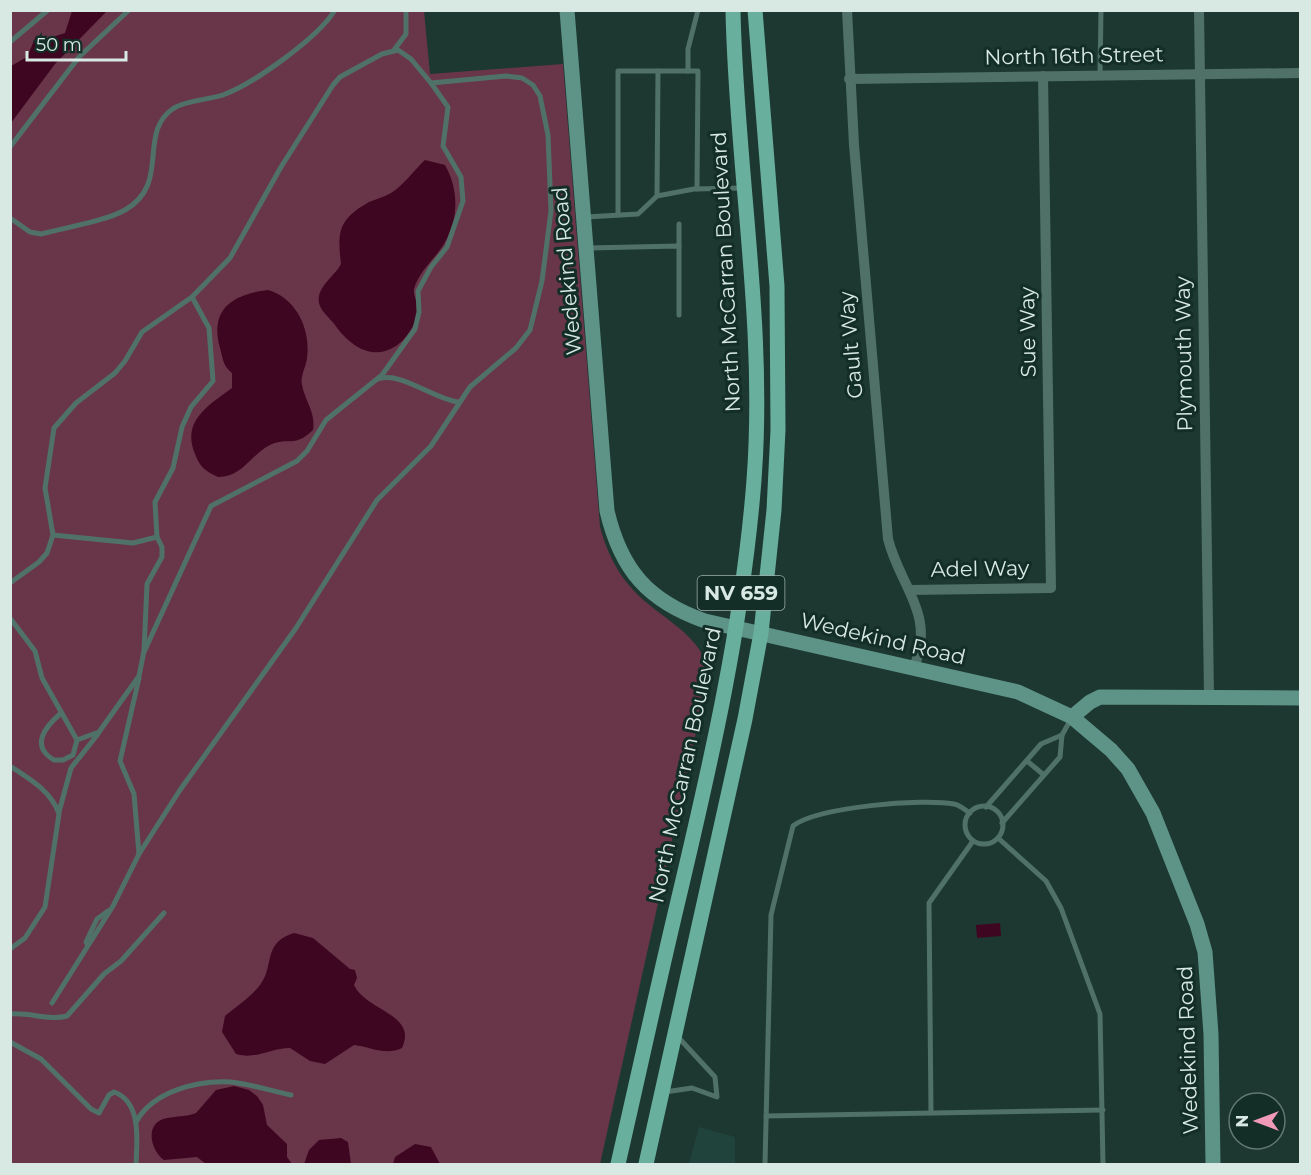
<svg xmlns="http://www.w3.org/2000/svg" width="1311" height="1175" font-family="Montserrat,sans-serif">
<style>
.built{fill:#20443c}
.green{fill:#693649}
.water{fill:#3f0621}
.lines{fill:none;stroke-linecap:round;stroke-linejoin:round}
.lane{stroke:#507168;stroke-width:5}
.street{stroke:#507168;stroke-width:10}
.secondary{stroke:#5e9487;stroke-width:15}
.primary{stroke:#68af9e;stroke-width:15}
.labels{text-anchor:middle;stroke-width:6;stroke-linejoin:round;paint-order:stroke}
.shield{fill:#132d27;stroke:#9db0ab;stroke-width:1.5}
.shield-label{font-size:20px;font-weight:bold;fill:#d8e8e3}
.street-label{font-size:21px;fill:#d8e8e3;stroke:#132d27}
</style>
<rect width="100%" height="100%" fill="#1d3831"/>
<polygon class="built" points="699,1127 735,1137 735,1164 689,1164"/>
<path class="green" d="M 10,11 L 424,11 L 430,74 L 563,64 L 600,527 C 606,550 617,573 634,591 C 659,618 704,635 709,674 L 600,1164 L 11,1164 Z"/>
<g class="water">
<polygon points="72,11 107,11 55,64 11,123 11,66 27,57 36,36 43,40 65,33"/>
<path d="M 425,160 L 445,165 C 459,189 459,220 444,244 C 435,259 419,271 414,289 C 413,295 417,301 418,307 C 418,321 408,338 396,346 C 372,362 349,345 335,325 C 330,318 321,312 319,303 C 316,287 335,276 341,264 C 337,231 339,219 369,202 C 376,199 384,197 391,193 C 403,186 414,170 425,160 Z"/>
<path d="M 268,290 C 296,298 311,329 307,358 C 306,367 300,376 302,385 C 305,401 316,413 313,430 C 293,449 289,436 270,445 C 250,455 243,477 218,477 C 205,471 200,467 195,454 C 181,421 209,405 232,388 L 232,373 C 223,366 223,359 220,348 C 209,309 233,294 268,290 Z"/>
<polygon points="1000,923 1001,936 977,938 976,925"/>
<path d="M 294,933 L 313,938 L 350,969 L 355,970 L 357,978 L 354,985 C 366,1011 418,1014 402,1048 C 386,1056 371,1047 354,1045 L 325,1064 L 310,1061 L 290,1048 C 270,1048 256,1060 236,1054 L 222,1032 L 225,1016 C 237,1006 251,997 260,985 C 275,965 262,943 294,933 Z"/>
<path d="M 234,1086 L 249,1090 L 257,1096 L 263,1105 L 267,1125 L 287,1144 L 287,1157 L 292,1164 L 206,1164 L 197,1157 L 164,1160 C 150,1150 144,1122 167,1118 C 177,1116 186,1117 196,1113 L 216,1090 Z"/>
<polygon points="341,1138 348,1142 351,1164 304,1164 309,1150 319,1140"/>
<polygon points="415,1144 431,1147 440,1164 393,1164 395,1157"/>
</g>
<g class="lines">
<g class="lane">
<polyline points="10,42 48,10"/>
<polyline points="394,50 406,34 406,10"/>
<polyline points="688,71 688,49 698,10"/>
<polyline points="1100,75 1101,10"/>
<polyline points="10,147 79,57 129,10"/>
<polyline points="657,196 658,71"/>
<polyline points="618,215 618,71 698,71 697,189"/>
<polyline points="586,217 638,214 657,196 694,189 743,188"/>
<path d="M 10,218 L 30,232 L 41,234 C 63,228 106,221 125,210 C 172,183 136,133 174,108 C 187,100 208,100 223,95 C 253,84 318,38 335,10"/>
<polyline points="679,246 679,224"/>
<polyline points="588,248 679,246 679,315"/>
<polyline points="192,297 230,258 281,167 333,85 340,77 382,54 398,50 411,59 431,83"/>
<path d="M 378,379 C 401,371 433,399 458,402"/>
<polyline points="53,535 133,543 157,537"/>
<polyline points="10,583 39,562 47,553 53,535 45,488 54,428 76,403 115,373 125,361 142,332 192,297 209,328 213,381 191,407 182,427 173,468 155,502 157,537 162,547 162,557 147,584 144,651 139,676 99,732 77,740"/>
<path d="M 10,618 L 35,651 L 42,678 L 77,740 L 73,755 L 63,760 L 54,760 C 30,746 45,727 60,714"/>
<polyline points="1027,761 1044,775"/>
<path d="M 10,766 C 29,778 52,792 59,814 L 45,907 L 25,938 L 10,949"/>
<circle cx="984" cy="825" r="19"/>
<polyline points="986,807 1041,744 1062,735"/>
<polyline points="59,812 71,768 98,734"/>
<polyline points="1002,823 1060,757 1062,735 1071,719"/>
<polyline points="998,838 1046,881 1061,908 1100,1014 1103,1164"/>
<polyline points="139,854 180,790 296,628 377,500 431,446 470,387 516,348 530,330 542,281 551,211 548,135 540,96 533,85 522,78 506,76 431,83 448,107 443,146 461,177 463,201 447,247 431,267 418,291 419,312 415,329 382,375 326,420 307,451 297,461 211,506 144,652"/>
<polyline points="88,945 86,942 97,919 108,911"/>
<polyline points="52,1003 113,906 139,854 134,794 120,761 139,678"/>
<path d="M 10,1014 C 30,1012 49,1021 67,1016 L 104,974 L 121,961 L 164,913"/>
<path d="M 10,1042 L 41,1059 L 91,1109 L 99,1113 L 109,1095 L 114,1092 C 142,1102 137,1141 136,1164"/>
<polyline points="665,1092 692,1088 717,1097 715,1077 678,1037"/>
<polyline points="931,1113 929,903 973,841"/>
<polyline points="766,1116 1103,1110"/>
<path d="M 136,1122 C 153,1091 198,1080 231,1082 C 251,1084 271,1091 291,1095"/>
<path d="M 765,1164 L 771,915 L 793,826 C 817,807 923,798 954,804 C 960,805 965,810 970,813"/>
</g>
<g class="street">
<path d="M 847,10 L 854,145 L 888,539 C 900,587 936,614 914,667"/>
<polyline points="1199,10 1209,696"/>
<polyline points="849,79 1300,73"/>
<polyline points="909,590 1051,588 1043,76"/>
</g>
<g class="secondary">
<path d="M 567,10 L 607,511 C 621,570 648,601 705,621 L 1018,692 L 1072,717 L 1111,750 L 1128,769 L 1153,813 L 1197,924 L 1205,952 L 1211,1034 L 1213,1164"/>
<polyline points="1072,717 1090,702 1100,697 1300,698"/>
</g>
<g class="primary">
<path d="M 618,1164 C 638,1077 657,989 678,901 C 711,762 743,623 754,480 C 766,323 736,167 733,10"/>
<polyline points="646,1164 745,719 761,633 774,510 778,430 777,286 755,10"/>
</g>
</g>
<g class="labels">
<rect class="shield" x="697.5" y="576" width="87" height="34" rx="4.5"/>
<g class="shield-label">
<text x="741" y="600">NV 659</text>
</g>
<g class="street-label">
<text transform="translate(1074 56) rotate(-1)" y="7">North 16th Street</text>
<text transform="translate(567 271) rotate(-95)" y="7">Wedekind Road</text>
<text transform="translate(726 272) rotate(-93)" y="7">North McCarran Boulevard</text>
<text transform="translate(1028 332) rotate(-91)" y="7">Sue Way</text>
<text transform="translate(851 345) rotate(-95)" y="7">Gault Way</text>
<text transform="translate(1184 354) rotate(-91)" y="7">Plymouth Way</text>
<text transform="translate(980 569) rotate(-1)" y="7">Adel Way</text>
<text transform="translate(883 639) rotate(13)" y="7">Wedekind Road</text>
<text transform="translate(685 765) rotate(-78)" y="7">North McCarran Boulevard</text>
<text transform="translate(1188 1050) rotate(-92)" y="7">Wedekind Road</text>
</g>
</g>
<rect width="1311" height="1175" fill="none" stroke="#d8e8e3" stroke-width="24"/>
<g transform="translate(1257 1121) rotate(270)"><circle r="28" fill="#132d27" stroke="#627872" stroke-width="1.5"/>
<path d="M0-4.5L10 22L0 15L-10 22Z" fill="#f09ab7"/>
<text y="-9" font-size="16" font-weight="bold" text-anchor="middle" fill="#d8e8e3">N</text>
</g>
<path d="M27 51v9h99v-9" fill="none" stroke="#d8e8e3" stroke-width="3"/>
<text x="36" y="51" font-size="18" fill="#d8e8e3" stroke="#132d27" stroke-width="4.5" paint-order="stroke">50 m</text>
</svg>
